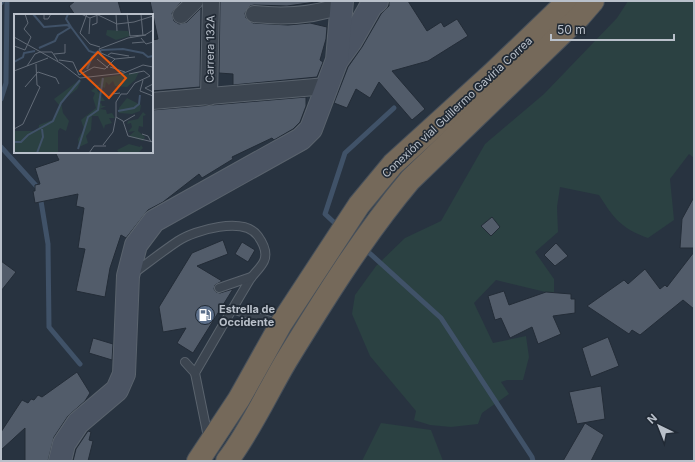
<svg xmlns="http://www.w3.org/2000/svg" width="695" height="462" font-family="Inter,sans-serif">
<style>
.green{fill:#2b4142}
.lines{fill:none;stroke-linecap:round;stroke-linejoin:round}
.stream{stroke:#405268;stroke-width:5}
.building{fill:#525c6a;stroke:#232c37}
.lane-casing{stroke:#5a636d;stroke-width:10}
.street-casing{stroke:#5a636d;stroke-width:18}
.secondary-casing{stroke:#5a636d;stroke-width:24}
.highway-casing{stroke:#47505a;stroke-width:24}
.lane{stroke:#3c4550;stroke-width:8}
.street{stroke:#3c4550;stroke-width:16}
.secondary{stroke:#4b5463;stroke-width:22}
.highway{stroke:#75695a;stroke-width:22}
.labels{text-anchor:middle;stroke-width:3.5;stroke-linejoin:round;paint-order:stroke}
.street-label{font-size:11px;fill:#b9c0ca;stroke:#212a35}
.poi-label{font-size:11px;font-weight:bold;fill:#b9c0ca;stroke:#212a35;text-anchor:start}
.inset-river{fill:none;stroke:#405268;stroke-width:2}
.inset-road{fill:none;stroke:#626b77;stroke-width:1}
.view{fill:#e8590c;fill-opacity:0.15;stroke:#e8590c;stroke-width:2}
.inset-edge{fill:none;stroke:#b9c0ca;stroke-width:2}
</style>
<rect width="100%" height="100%" fill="#283340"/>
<g class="green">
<path d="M 628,1 L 694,1 L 694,158 L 689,154 L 670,179 L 674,220 L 648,238 C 621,228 614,219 599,195 L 560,187 L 557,207 L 558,232 L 535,252 L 554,279 L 554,294 L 496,280 L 474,303 L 493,343 L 526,336 L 529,357 L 523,380 L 507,380 L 501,382 L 509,394 L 482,413 L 478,424 L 451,427 L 430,425 L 414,420 L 416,411 L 370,356 L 352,314 L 355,295 L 376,266 L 405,238 L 441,221 L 485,144 L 544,94 L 617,18 Z"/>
<polygon points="381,423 431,430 443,461 362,461"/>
</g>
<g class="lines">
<g class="stream">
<polyline points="1,3 2,1"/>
<polyline points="1,99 6,83 7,1"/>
<polyline points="1,147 39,189 48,244 49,327 80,364"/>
<polyline points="339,227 325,214 345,153 394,108"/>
<polyline points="365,249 441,318 532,457 533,461"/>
</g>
</g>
<g class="building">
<polygon points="75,1 118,1 122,15 75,15 69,6"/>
<polygon points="150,1 182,1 172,13 174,21 179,24 187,22 201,8 200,87 152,91 152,40 158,39"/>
<polygon points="220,1 323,1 287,6 254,5 250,6 245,13 246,18 253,23 288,25 310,23 327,27 326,39 320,60 323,62 317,77 233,85 233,74 219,73"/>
<polygon points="389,1 408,1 427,31 441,22 444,27 457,19 468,36 428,61 392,71 425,109 412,120 379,82 370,98 356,89 347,108 334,103 348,67 362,47 381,14 389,6"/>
<polygon points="306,97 306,106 300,122 293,129 274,140 272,138 232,157 233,159 202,178 199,174 163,202 148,210 126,238 121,235 110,268 105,297 76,291 85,249 78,248 84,208 76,206 78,194 35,203 33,191 35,191 35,185 40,184 35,168 59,160 55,152 152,152 152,110"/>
<polygon points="694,197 694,248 680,248 682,219"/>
<polygon points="492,217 500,227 491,236 481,226"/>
<polygon points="223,240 228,254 197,266 222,281 215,285 214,289 216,292 220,293 233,289 193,353 177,343 186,328 163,332 159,307 192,253"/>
<polygon points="242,242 255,250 248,262 235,254"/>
<polygon points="556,243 568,256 555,266 544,255"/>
<polygon points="694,252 694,309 683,300 640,335 632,330 629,334 587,306 624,280 628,284 645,269 660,289 665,285 667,287"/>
<polygon points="1,261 16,272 1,291"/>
<polygon points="504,291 509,305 546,292 571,294 571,299 575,299 575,313 553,316 561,334 538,344 532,327 510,338 501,318 495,320 488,296"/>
<polygon points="608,337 619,366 591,377 582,348"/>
<polygon points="93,338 113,344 112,360 89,353"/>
<polygon points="77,372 90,393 85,401 68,416 54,437 48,461 25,461 25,428 1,450 1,432 22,400 28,403 31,399 34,400 38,395 42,397"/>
<polygon points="601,386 605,419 577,424 569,392"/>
<polygon points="585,423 604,435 591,461 563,461"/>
<polygon points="88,431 91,432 89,440 93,441 88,461 73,461 76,449"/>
</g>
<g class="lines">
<defs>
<g id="lane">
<path d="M 134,273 C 149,262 163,251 178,241 C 195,230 244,216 258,236 C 263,243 268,252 264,261 C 261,268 253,274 249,281 C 231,311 213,342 195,373 L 208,437"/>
<polyline points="219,288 251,277"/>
<polyline points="232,309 280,324"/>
<polyline points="185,362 195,373"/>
</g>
<g id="street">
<path d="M 254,14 C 284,17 314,16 342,5"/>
<polyline points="181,15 195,1"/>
<polyline points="209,97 211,1"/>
<polyline points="152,101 327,86"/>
</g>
<g id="secondary">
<polyline points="338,59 351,41 371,6 377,1"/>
<polyline points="60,461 64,444 78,423 117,390 124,374 128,276 136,245 154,221 301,139 311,129 337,60 342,1"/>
</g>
<g id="highway">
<polyline points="198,461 239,399 281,324 359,205 393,164 492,74 568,1"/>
<path d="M 227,461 C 250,431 267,393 286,361 C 324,299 363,236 410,180 L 580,16 L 593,1"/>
</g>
</defs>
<use href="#lane" class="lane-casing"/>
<use href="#street" class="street-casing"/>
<use href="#secondary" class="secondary-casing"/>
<use href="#highway" class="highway-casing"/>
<use href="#lane" class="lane"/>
<use href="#street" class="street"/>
<use href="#secondary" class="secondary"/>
<use href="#highway" class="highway"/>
</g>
<defs>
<symbol id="fuel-disc" viewBox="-11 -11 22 22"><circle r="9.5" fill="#5c6f8a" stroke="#212a35"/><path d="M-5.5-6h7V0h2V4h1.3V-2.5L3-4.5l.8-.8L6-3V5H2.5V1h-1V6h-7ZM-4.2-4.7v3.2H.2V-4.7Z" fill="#fff"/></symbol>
</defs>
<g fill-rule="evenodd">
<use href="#fuel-disc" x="194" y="304" width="22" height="22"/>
</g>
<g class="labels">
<g class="street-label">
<text transform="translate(210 49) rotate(-89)" y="4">Carrera 132A</text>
<text transform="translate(457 107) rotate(-43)" y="4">Conexión vial Guillermo Gaviria Correa</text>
</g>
<g class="poi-label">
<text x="219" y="313">Estrella de<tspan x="219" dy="13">Occidente</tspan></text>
</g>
</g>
<g transform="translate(14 14)">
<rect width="139" height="139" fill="#283340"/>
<path d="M 93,16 L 114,17 L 116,22 L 102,26 L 92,21 ZM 125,58 L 121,66 L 113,73 L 101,72 L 99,67 L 95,71 L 92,68 L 91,74 L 85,72 L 83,76 L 91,87 L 86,87 L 85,90 L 87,89 L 88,92 L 92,92 L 86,95 L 92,96 L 93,100 L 98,99 L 101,104 L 95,104 L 98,109 L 91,111 L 90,115 L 84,102 L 78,102 L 77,116 L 72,122 L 74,129 L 65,133 L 64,125 L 70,115 L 67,106 L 82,94 L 79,84 L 81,79 L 77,77 L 82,73 L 80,71 L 85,71 L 87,64 ZM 64,67 L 67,67 L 63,75 L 47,88 L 49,99 L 55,107 L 52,117 L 46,114 L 44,117 L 44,139 L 0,139 L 0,117 L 24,117 L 25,111 L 41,105 L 45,91 L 40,85 ZM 113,84 L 127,91 L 126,97 L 118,100 L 105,99 L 105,94 ZM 129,98 L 132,101 L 129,102 L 129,113 L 125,112 L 124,117 L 131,123 L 129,127 L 115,122 L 121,117 L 114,118 L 118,113 L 117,109 L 113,110 L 114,107 L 124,105 ZM 115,130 L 126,133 L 127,131 L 129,134 L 124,139 L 105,139 L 103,136 Z" fill="#2b4142"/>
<path class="inset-river" d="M 19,0 L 30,13 L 53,11 L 57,13 L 75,37 L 81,39 L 88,36 L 109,35 L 129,39 L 134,43 L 139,42M 25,34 L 41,27 L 44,21 L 57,13 L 52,5 L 54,0M 0,48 L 9,43 L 10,39 L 21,37M 73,55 L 78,43 L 83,39M 104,97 L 120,94 L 125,90 L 126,81M 0,128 L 7,128 L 14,121 L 39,107 L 47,89 L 66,66M 64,135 L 74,103 L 84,96 L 89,64M 23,139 L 29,123 L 28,115"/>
<path class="inset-road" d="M 30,0 L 30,5 L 34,5 L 37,0M 67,0 L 76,4 L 84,1 L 103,10 L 120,8 L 139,2M 73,0 L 66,19 L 76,30 L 86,33M 102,0 L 103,17M 113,0 L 116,22 L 131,21 L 139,16M 127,0 L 129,22M 78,11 L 83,9 L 83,2M 75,20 L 76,4M 0,23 L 48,50 L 66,64 L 110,59 L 129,51 L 139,53M 127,24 L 132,30 L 139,28M 118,29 L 130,28M 0,32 L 11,36 L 17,23 L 10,15 L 14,9 L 11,0M 40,40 L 51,39 L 51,30M 94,41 L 97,39 L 115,42M 121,43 L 101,45 L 87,39 L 85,35 L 114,24 L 132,21M 83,45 L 94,54M 45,46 L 59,48 L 65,61 L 80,53 L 91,55 L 101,45M 13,52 L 34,44M 96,53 L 111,58M 0,57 L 13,52 L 21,40 L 26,38 L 38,38 L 44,47M 129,66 L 126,77 L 139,82M 139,70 L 131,74 L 139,78M 11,73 L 24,58 L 42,64 L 45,70M 94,85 L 98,80 L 106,79M 102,103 L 102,88 L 107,80 L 113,80 L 121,69 L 136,62 L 130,57 L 115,60M 109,108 L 121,101M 0,115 L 9,110 L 26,73 L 23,71 L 22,50M 128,120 L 134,122 L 137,128M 89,131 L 99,118 L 102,103 L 109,107 L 114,122 L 139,128M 75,139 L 80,132 L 92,132"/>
<path class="view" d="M 84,38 L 112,64 L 95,84 L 66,57 Z"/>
<rect width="139" height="139" class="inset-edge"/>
</g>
<rect width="695" height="462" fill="none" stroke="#b9c0ca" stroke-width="4"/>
<g transform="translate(659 426) rotate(317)" stroke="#212a35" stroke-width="3" paint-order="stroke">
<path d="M0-3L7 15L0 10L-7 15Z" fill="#b9c0ca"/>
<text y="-6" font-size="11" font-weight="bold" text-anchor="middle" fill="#b9c0ca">N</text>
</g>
<path d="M551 34v6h123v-6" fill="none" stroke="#b9c0ca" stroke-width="2"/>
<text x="557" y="34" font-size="12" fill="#b9c0ca" stroke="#212a35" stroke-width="3" paint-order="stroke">50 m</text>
</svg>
